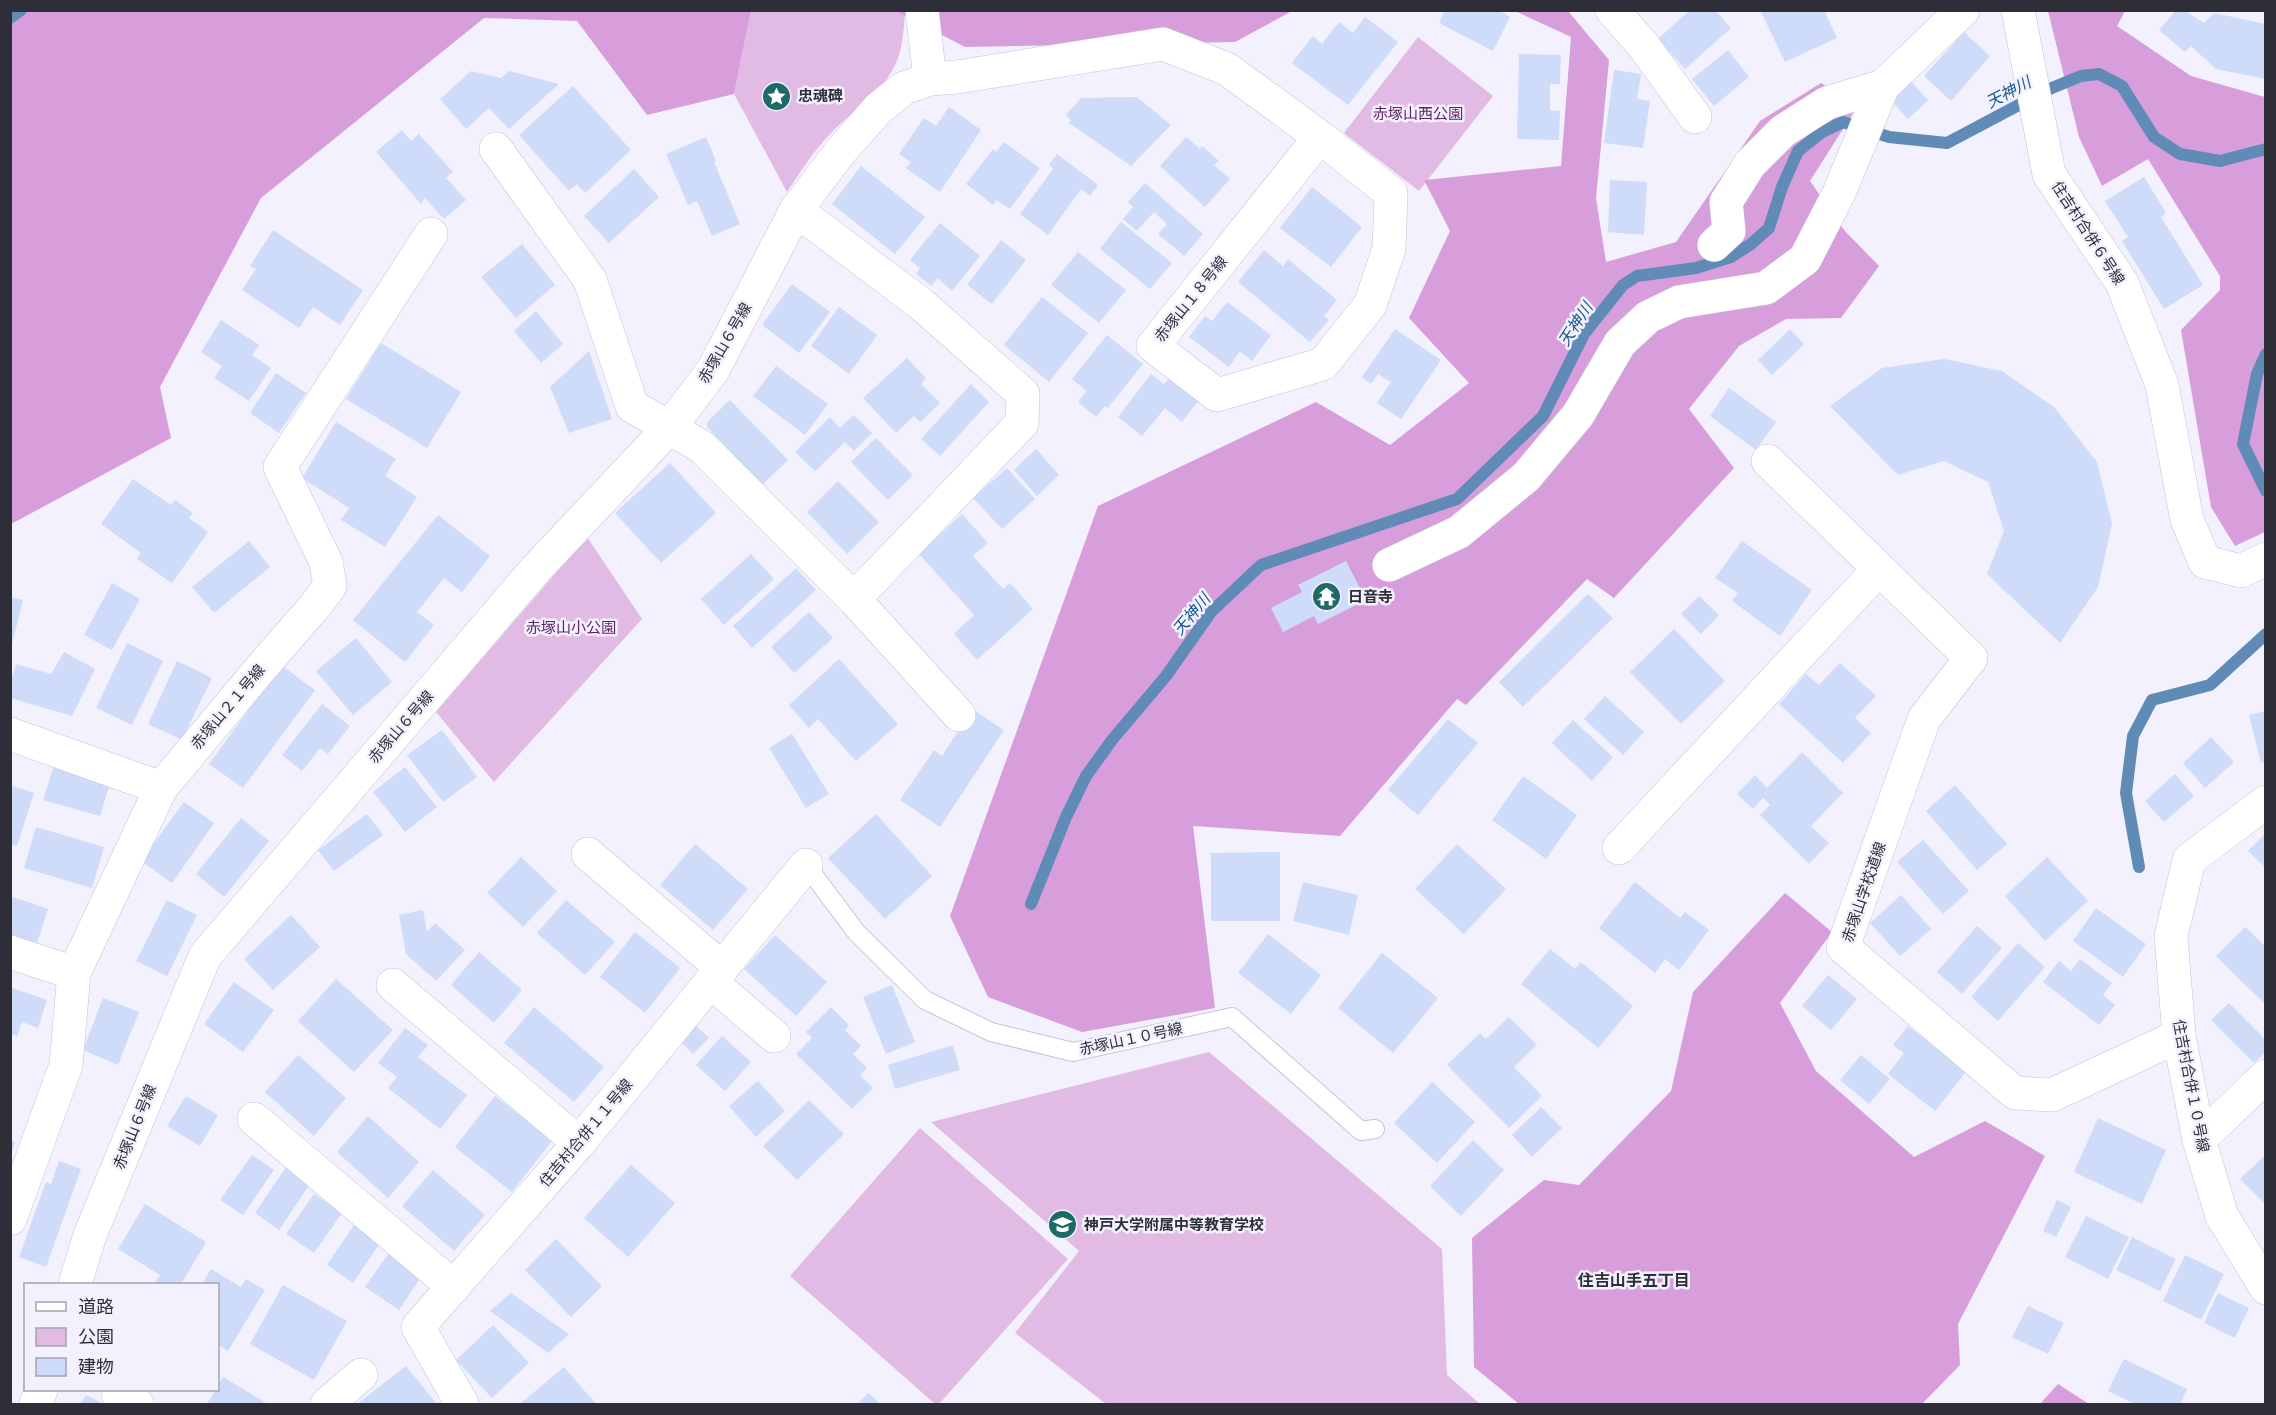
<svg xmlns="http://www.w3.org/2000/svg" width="2276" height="1415" font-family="Rubik,'Noto Sans JP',sans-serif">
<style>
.green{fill:#e2bbe4}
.forest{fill:#d89edb}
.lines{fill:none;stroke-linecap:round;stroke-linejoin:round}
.stream{stroke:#608bb7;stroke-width:12}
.building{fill:#cfdcf9}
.service-casing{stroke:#c3c3df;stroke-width:20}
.minor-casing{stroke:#c3c3df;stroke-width:34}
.tertiary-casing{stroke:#c3c3df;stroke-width:34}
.service{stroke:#fff;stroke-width:18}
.minor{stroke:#fff;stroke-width:33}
.tertiary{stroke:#fff;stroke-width:33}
.labels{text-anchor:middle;stroke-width:5;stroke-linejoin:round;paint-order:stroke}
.poi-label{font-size:15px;font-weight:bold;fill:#2e2e38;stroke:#f2f1fd;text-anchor:start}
.park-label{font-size:15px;fill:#611d67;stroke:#f2f1fd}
.street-label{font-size:15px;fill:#2e2e38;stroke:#f2f1fd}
.water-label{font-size:16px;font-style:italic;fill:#18598f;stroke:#f2f1fd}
.neighbourhood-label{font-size:16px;font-weight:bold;fill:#2e2e38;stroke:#f2f1fd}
</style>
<rect width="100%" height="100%" fill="#f2f1fd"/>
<g class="green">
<path d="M 896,10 L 905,15 C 903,32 903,49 895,65 C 882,93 853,111 832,132 C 814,150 801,171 787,192 L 734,94 L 751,11 Z"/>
<polygon points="1418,37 1493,96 1419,191 1344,133"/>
<polygon points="587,537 642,619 494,782 436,712"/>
<polygon points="1209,1052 1442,1249 1447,1375 1480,1404 1106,1404 1015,1333 1079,1251 931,1122"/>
<polygon points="920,1128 1068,1259 939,1404 935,1404 790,1276"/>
</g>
<g class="forest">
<polygon points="28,10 751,10 751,11 734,94 647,115 577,21 484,18 261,198 160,387 171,438 13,523 10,521 10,19"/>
<polygon points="896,11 1292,11 1235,42 965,47"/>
<polygon points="1515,11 1568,11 1609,60 1596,198 1606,262 1676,242 1760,121 1821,83 1857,107 1810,181 1844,230 1879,266 1841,318 1786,319 1739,346 1689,409 1734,468 1614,598 1587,579 1466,705 1457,699 1340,836 1193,826 1215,1008 1082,1032 988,997 950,916 1098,506 1316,402 1390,445 1469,383 1409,318 1450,231 1424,180 1561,166 1571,37"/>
<polygon points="2048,11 2125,11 2117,26 2191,76 2265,97 2265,532 2235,546 2211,507 2181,330 2220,290 2220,276 2148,159 2102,186 2079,137"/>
<polygon points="1785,893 1832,932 1780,1003 1816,1071 1914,1157 1985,1121 2045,1156 1958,1324 1960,1365 1922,1404 1519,1404 1474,1367 1472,1238 1544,1180 1579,1185 1671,1091 1693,992"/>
<polygon points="2058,1384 2089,1404 2040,1404"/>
</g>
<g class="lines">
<g class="stream">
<polyline points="10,18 21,10"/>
<polyline points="2266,354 2257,374 2243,444 2266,491"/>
<polyline points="2139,867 2126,793 2133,736 2152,700 2210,685 2266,634"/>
<polyline points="1031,904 1066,817 1086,776 1112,740 1166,676 1211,612 1261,565 1457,499 1543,416 1584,334 1623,285 1637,276 1696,268 1731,257 1751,244 1769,228 1782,187 1798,151 1822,132 1843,122 1889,137 1947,143 2047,90 2081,76 2099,74 2122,86 2154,137 2180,154 2220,161 2266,149"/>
</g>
</g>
<g class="building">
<polygon points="1445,10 1498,10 1510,17 1493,51 1439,23"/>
<polygon points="1690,10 1715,10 1731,28 1685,69 1658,39"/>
<polygon points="1760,10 1824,10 1837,38 1785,62"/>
<polygon points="2176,10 2184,10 2204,23 2214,13 2266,24 2266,79 2216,69 2191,46 2185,52 2159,30"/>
<polygon points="1365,17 1398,42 1348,105 1292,63 1313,36 1322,44 1339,22 1353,33"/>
<polygon points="1964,32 1990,56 1951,101 1924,76"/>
<polygon points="1728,50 1749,77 1714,106 1692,79"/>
<polygon points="1519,54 1561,55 1560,84 1550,84 1550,110 1560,111 1559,140 1517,139"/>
<polygon points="1614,70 1641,74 1637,99 1650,101 1643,148 1604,143"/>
<polygon points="471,71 501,78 509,71 559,84 509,129 489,108 466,129 440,99"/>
<polygon points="1906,76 1928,100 1908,119 1886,95"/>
<polygon points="573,86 631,150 585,193 577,184 569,191 519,135"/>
<polygon points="1137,97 1171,125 1131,166 1069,123 1071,120 1066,115 1081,98"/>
<polygon points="949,107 981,130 940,192 906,168 911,162 899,154 924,118 936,126"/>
<polygon points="402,130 411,141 419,134 453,172 446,178 466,200 444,219 425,198 421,204 376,152"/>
<polygon points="706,137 716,161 714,162 740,224 712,236 697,201 688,205 666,154"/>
<polygon points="1186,137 1200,149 1202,146 1219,161 1214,165 1230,179 1205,207 1160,166"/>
<polygon points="1004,142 1040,168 1010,209 996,200 993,205 966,184 993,149 996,152"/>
<polygon points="1057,154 1098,185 1090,196 1081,189 1048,235 1020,214 1053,169 1049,165"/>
<polygon points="861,166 925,217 895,254 832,204"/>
<polygon points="634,169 659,197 609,243 584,216"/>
<polygon points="2144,177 2166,213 2161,217 2203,285 2164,309 2122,241 2128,237 2105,201"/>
<polygon points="1610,180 1647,182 1644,235 1608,232"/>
<polygon points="1145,183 1203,234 1184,256 1158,234 1167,224 1154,212 1137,231 1123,219 1133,207 1128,202"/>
<polygon points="1312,187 1362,227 1331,267 1280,228"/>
<polygon points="1121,222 1172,263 1150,289 1100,249"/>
<polygon points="940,223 980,256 952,291 938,278 931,286 916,274 920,268 910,260"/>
<polygon points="273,230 363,290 340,325 313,307 299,328 242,290 256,269 250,266"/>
<polygon points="1001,240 1026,260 992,304 967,285"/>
<polygon points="522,244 555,285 516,318 481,277"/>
<polygon points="1264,250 1283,266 1288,259 1337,300 1324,316 1329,320 1310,342 1238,282"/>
<polygon points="1078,252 1126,290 1099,323 1051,285"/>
<polygon points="792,284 830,312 799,353 762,325"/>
<polygon points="1042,297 1088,333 1049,382 1004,345"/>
<polygon points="1227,302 1271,335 1252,361 1240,351 1229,367 1189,337 1205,316 1212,321"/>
<polygon points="839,307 877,335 849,374 811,346"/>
<polygon points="536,311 563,344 541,363 514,331"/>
<polygon points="221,320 259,345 252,355 271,368 249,401 214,378 222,366 201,352"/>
<polygon points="1395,329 1441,360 1401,419 1377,403 1391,382 1378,374 1371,384 1362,377"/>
<polygon points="1790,329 1804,344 1772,375 1758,360"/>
<polygon points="1107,335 1143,364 1108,408 1105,406 1096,417 1078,402 1087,391 1072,379"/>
<polygon points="381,343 461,392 427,448 346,399"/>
<polygon points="589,351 612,419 569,433 550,387"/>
<polygon points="907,358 926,378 921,384 940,403 920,422 914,416 896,433 863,398"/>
<polygon points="1944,359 2002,371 2054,407 2097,462 2112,524 2098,587 2060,643 1987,574 2004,531 1988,482 1944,461 1898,475 1830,406 1882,368"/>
<polygon points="776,366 828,404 805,435 753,396"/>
<polygon points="276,373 306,393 279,433 250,413"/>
<polygon points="1151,374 1164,384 1170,377 1199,400 1182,422 1165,408 1142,436 1118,417"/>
<polygon points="971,384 989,402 940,456 921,439"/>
<polygon points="1729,388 1776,422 1756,450 1710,416"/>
<polygon points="730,400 788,460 762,485 707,427 708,421"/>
<polygon points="854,415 872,433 854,451 845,442 815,471 795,452 830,417 840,428"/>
<polygon points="336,422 396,459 385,476 417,497 385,547 341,520 349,508 302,478"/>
<polygon points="876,438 913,475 888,500 851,462"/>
<polygon points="1036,449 1059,475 1037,496 1014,470"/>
<polygon points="670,463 716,513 661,563 615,513"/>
<polygon points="1007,468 1035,499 1002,529 973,498"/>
<polygon points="133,479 171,505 175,500 193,513 189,518 208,532 172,583 137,559 141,553 101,524"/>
<polygon points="838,481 879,522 847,554 807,512"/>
<polygon points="962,514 988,543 973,556 1003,589 1010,583 1033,609 977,660 954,634 974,615 919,554"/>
<polygon points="438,515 490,556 462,592 444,578 417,612 434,625 405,662 353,620"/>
<polygon points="249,541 270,567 214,613 192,587"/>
<polygon points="1742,541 1812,590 1780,636 1732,601 1738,593 1715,578"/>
<polygon points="751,554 774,579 724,625 701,599"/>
<polygon points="1346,561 1366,600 1318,624 1314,616 1283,632 1271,608 1302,592 1298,585"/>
<polygon points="796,568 816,590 752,648 733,626"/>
<polygon points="112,583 140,599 112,650 84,635"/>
<polygon points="1588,594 1613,618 1523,707 1499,682"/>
<polygon points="1699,596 1719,615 1701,634 1681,614"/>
<polygon points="10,597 23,600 11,648 10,648"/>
<polygon points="809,612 833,638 794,673 771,647"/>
<polygon points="1674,629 1725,681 1681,724 1630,672"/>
<polygon points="356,638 392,682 353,715 316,671"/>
<polygon points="127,643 163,661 132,725 96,708"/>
<polygon points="64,652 95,669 72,716 10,698 10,684 16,664 51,674"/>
<polygon points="839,659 898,724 856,761 818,719 809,728 789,705"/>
<polygon points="177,661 212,678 182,740 148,724"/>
<polygon points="1840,663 1876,696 1855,718 1871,733 1843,763 1779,704 1806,674 1819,685"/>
<polygon points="281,665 315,690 243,788 209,764"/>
<polygon points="1605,696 1644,732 1623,755 1584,719"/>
<polygon points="322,704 350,726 328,754 320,748 302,771 282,755"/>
<polygon points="972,709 1004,730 940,827 900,800 934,750 942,756"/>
<polygon points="2266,711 2266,762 2261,763 2249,715"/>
<polygon points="1448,719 1478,743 1418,815 1388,790"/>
<polygon points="1573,720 1613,757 1592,781 1552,743"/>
<polygon points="442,730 477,777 443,802 407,755"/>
<polygon points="792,734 829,794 806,808 769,748"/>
<polygon points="2211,737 2234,762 2205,788 2183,763"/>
<polygon points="1802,752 1843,793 1811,826 1829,843 1809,864 1760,815 1770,805 1763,798 1753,809 1737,794 1755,775 1767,788"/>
<polygon points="55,763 111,780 100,816 43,800"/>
<polygon points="405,767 437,807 405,832 373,792"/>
<polygon points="2175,774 2194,796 2164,822 2145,801"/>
<polygon points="1523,776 1577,815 1546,859 1492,820"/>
<polygon points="10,785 34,793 17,846 10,844"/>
<polygon points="1955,785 2007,844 1977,870 1926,811"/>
<polygon points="184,802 214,823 172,883 141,861"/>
<polygon points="367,814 383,835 334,871 318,850"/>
<polygon points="876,814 932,876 885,919 828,858"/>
<polygon points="241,818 269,841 224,897 196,874"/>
<polygon points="36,827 104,847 92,888 24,868"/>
<polygon points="2266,833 2266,868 2248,851"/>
<polygon points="1923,840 1969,891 1943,914 1897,862"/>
<polygon points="695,844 748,889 713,930 660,885"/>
<polygon points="1457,844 1506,889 1464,934 1415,889"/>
<polygon points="1280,852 1280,921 1211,921 1211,853"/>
<polygon points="521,857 557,891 523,927 487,893"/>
<polygon points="2047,857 2088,901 2045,941 2005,896"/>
<polygon points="1303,882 1358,895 1349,935 1293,921"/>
<polygon points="1635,882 1680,918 1685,912 1709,930 1679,970 1665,959 1655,973 1599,928"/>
<polygon points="1901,895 1931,929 1900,956 1870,923"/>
<polygon points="13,897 48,909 36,946 10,937 10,904"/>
<polygon points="167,900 197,915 167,976 136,961"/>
<polygon points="566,900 615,942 585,975 537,933"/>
<polygon points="2096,908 2146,944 2123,977 2073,941"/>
<polygon points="423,910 427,932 435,923 465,950 436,981 406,954 399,915"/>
<polygon points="291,915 320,947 273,990 244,959"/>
<polygon points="1977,926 2002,948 1962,994 1937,972"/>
<polygon points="2245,927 2266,947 2266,1005 2216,956"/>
<polygon points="635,932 680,968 645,1013 600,977"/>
<polygon points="1268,934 1321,975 1291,1014 1238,973"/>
<polygon points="775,935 827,982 796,1016 744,969"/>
<polygon points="2018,943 2045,967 1998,1021 1971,997"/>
<polygon points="1550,949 1575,969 1581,962 1633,1006 1598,1048 1521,984"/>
<polygon points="479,952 522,990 494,1023 451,985"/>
<polygon points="1382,953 1438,998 1393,1053 1338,1008"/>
<polygon points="2080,959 2112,983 2103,995 2115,1005 2099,1025 2043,982 2059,961 2071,971"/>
<polygon points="1828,975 1857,999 1831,1030 1802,1006"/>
<polygon points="336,979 393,1030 354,1072 298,1021"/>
<polygon points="234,982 274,1010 243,1052 204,1024"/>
<polygon points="892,985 915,1042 886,1054 863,997"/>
<polygon points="10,987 47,1000 38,1028 22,1022 17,1036 10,1034"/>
<polygon points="103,998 139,1012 118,1065 83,1050"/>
<polygon points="2229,1003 2266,1040 2266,1052 2254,1063 2211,1020"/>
<polygon points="534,1007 604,1067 574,1102 504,1043"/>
<polygon points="831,1007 849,1025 845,1030 861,1046 853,1054 867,1068 860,1075 873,1088 852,1109 796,1054 812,1038 806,1032"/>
<polygon points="1509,1017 1537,1045 1514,1067 1542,1096 1509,1128 1447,1065 1480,1033 1486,1039"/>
<polygon points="694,1024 709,1038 693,1054 678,1039"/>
<polygon points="1908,1026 1966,1072 1935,1111 1888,1074 1904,1053 1893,1045"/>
<polygon points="405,1028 428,1045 418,1057 467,1095 440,1129 388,1088 397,1077 378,1063"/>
<polygon points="722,1036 751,1062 725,1091 696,1065"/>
<polygon points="953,1045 960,1070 895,1089 888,1065"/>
<polygon points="298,1055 346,1098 314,1136 265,1092"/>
<polygon points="1861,1055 1890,1079 1869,1104 1840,1080"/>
<polygon points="758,1081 785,1111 756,1137 729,1106"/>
<polygon points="1432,1082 1475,1122 1437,1163 1394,1123"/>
<polygon points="186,1096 218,1115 200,1146 167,1126"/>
<polygon points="495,1096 552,1141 512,1192 455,1147"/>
<polygon points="809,1100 844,1134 797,1180 763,1146"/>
<polygon points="1541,1107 1562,1128 1532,1157 1512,1135"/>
<polygon points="368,1116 419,1162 388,1198 337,1152"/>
<polygon points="2098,1118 2166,1150 2142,1204 2074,1172"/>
<polygon points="10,1140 15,1142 11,1156 10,1156"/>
<polygon points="1473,1140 1504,1170 1461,1216 1430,1186"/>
<polygon points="2266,1154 2266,1205 2240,1179"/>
<polygon points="252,1155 274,1170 243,1215 220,1200"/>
<polygon points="59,1161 81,1169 46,1267 19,1257 46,1182 51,1184"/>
<polygon points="631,1165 675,1203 628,1257 584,1218"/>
<polygon points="286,1167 310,1184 279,1230 255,1213"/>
<polygon points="433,1170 485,1215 454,1251 402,1206"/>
<polygon points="314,1194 342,1213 314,1253 286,1234"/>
<polygon points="2057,1200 2071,1207 2056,1237 2043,1231"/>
<polygon points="145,1204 206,1242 181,1284 154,1284 160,1275 118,1249"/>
<polygon points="2086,1216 2129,1237 2108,1279 2065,1257"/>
<polygon points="356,1222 382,1240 353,1283 327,1265"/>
<polygon points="2132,1237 2176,1259 2160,1291 2116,1270"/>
<polygon points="556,1239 602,1286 571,1317 525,1270"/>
<polygon points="388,1254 421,1277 399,1310 365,1287"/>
<polygon points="2185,1255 2224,1274 2201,1320 2163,1301"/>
<polygon points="211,1269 241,1287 246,1279 265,1290 228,1351 218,1345 218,1284 202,1284"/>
<polygon points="283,1285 347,1321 314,1380 250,1344"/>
<polygon points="511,1293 569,1334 548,1353 490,1311"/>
<polygon points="2218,1293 2249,1308 2235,1338 2204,1323"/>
<polygon points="2028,1306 2064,1323 2048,1354 2012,1337"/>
<polygon points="493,1325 529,1363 492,1398 456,1360"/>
<polygon points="2124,1359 2187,1389 2180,1404 2135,1404 2108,1391"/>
<polygon points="406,1366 437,1404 357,1404"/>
<polygon points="564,1367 596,1404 520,1404"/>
<polygon points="223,1377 268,1404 207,1404"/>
<polygon points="868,1393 881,1404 858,1404"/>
<polygon points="86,1395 103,1404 80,1404"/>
</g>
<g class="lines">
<defs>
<polyline id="service" points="806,865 857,933 925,1000 991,1032 1073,1052 1232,1017 1361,1131 1375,1129"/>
<g id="minor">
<polyline points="1612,10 1643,45 1695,117"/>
<polyline points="2018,10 2049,174 2122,283 2162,385 2187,520 2205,562 2241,571 2266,559"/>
<polyline points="930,79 957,77 1163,44 1227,69 1320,137 1391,193 1389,249 1370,305 1323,364 1217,395 1153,346 1320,137"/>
<polyline points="496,149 590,280 632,406 702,447 854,599 959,715"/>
<polyline points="796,210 921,304 1023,394 1022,423 854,599"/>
<polyline points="1714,245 1729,231 1726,202 1750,164 1783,131 1827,103 1883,86"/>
<polyline points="1768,461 1971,658 1924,719 1843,947 2015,1093 2052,1095 2179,1036"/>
<polyline points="1389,565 1459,532 1526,477 1578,415 1620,343 1648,317 1679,302 1766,288 1805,259 1839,193 1883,86 1963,10"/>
<polyline points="10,734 161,788"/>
<polyline points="1619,848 1879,569"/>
<polyline points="588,854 722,968"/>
<polyline points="10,952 74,973"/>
<polyline points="711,982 774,1036"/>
<polyline points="393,985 579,1143"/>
<polyline points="254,1119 454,1287"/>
<polyline points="2199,1140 2266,1076"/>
<polyline points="10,1219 66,1065 74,973 161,788 261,668 315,606 330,586 326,562 280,467 431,234"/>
<polyline points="75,1284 90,1235 205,956 536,569 669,428 713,370 796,210 840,152 879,108 904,88 930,79 922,10"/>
<polyline points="118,1394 137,1404"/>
<polyline points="36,1404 41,1390"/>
<polyline points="327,1404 361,1375"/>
<polyline points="462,1404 418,1327 579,1143 806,865"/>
</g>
<polyline id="tertiary" points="2266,802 2189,860 2171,936 2179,1036 2199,1140 2222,1216 2266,1288"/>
</defs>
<use href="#service" class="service-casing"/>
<use href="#minor" class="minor-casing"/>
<use href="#tertiary" class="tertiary-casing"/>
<use href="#service" class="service"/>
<use href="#minor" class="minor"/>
<use href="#tertiary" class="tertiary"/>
</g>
<defs>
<symbol id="sight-disc" viewBox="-11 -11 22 22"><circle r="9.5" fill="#1e6a67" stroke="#f2f1fd"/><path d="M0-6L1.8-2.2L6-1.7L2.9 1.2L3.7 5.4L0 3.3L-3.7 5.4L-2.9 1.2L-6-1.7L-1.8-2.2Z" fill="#fff"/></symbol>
<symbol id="temple-disc" viewBox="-11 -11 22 22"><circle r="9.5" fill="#1e6a67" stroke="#f2f1fd"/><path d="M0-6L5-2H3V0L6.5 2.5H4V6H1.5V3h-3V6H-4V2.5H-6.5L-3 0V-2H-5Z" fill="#fff"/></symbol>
<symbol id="school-disc" viewBox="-11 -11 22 22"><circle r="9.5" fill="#1e6a67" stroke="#f2f1fd"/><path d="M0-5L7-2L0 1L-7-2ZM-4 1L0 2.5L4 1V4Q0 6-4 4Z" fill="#fff"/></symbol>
</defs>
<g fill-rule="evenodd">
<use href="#sight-disc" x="760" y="80" width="33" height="33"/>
<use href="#temple-disc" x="1310" y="580" width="33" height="33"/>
<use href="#school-disc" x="1046" y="1208" width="33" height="33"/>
</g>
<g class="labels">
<g class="poi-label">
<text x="798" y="101">忠魂碑</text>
<text x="1348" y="602">日音寺</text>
<text x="1084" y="1230">神戸大学附属中等教育学校</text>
</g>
<g class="park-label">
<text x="1418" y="119">赤塚山西公園</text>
<text x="571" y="633">赤塚山小公園</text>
</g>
<g class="street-label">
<text transform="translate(2088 233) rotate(57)" y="5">住吉村合併６号線</text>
<text transform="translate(1191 299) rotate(-51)" y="5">赤塚山１８号線</text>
<text transform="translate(725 343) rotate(-60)" y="5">赤塚山６号線</text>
<text transform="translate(228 707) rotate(-50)" y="5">赤塚山２１号線</text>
<text transform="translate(401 727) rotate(-49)" y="5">赤塚山６号線</text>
<text transform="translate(1864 892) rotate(-71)" y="5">赤塚山学校道線</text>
<text transform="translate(1131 1039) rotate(-12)" y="5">赤塚山１０号線</text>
<text transform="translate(2191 1086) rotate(79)" y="5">住吉村合併１０号線</text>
<text transform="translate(135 1127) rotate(-68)" y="5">赤塚山６号線</text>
<text transform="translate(586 1133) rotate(-50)" y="5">住吉村合併１１号線</text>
</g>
<g class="water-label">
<text transform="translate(2008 92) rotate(-28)" y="6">天神川</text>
<text transform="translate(1575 324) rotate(-57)" y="6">天神川</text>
<text transform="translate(1191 614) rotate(-50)" y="6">天神川</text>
</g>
<g class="neighbourhood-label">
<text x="1634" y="1286">住吉山手五丁目</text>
</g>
</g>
<rect width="2276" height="1415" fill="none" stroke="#2e2e38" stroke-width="24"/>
<rect x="24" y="1283" width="195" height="108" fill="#f2f1fd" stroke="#a4a3ae" stroke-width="1.5"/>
<rect x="36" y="1302" width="30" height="9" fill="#ffffff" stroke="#a4a3ae" stroke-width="1.5"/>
<text x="78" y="1313" font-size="18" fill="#2e2e38">道路</text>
<rect x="36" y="1328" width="30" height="18" fill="#e2bbe4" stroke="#a4a3ae" stroke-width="1.5"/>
<text x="78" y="1343" font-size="18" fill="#2e2e38">公園</text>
<rect x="36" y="1358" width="30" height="18" fill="#cfdcf9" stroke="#a4a3ae" stroke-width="1.5"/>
<text x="78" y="1373" font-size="18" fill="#2e2e38">建物</text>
</svg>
